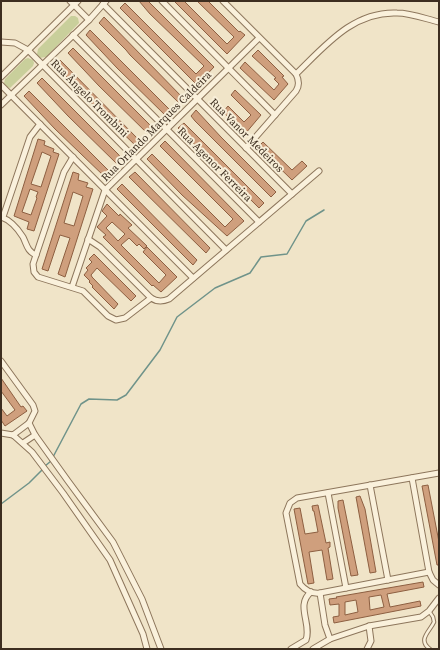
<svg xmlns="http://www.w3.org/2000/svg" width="440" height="650" font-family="'Source Serif 4',serif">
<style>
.green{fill:#c9cf9b}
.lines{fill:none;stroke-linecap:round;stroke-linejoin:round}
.stream{stroke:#6f938a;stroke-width:1.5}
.building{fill:#cf9f7d;stroke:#8d5f41;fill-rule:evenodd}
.lane-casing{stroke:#8d765c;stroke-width:4.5}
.street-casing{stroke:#8d765c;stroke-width:7}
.lane{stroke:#faf1dc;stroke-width:2.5}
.street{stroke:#faf1dc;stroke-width:5}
.labels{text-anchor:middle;stroke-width:4;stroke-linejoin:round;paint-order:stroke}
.street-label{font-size:11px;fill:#3d2e20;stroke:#f7eed8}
</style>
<rect width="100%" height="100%" fill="#f0e4c8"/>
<g class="green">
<polygon points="71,16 75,16 78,18 79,23 46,57 39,58 37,54 38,49"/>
<polygon points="28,58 33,60 34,63 33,66 10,88 5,86 4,83 5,79 25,59"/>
</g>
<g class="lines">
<g class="stream">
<polyline points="53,457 81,404 89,399 117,400 126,395 160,350 177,317 215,288 250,273 261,257 287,254 306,221 324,210"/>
<polyline points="45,466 51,461"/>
<polyline points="1,504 29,483 43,469"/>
</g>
</g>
<g class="building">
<polygon points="139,1 148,1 214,67 197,85 120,8 125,3 196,74 204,66 150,14"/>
<polygon points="174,1 184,1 227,44 234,37 197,1 208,1 239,32 240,31 245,35 227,54"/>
<polygon points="104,17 184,99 179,103 130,55 126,50 99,23"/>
<polygon points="90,30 171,111 166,116 117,68 86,35"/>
<polygon points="73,48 149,124 153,129 148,134 99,86 68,53"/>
<polygon points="258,50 284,76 282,77 288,84 274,100 240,68 245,62 274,90 279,84 274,79 276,78 252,56"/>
<polygon points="60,60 140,141 136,146 86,98 82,92 55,65"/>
<polygon points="42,78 118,154 122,159 117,164 68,116 37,83"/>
<polygon points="235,90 261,115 245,134 223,112 228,106 244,122 251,115 231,95"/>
<polygon points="29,91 110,172 105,177 55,129 24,96"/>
<polygon points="196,110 221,137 276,192 271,197 195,121 191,116"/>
<polygon points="184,123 264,203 259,208 178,128"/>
<path d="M 38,139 L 45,141 L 44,145 L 54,149 L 53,152 L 59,154 L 34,231 L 27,229 L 29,222 L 14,216 ZM 42,152 L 51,156 L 41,187 L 31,184 ZM 30,189 L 38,192 L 36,197 L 37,198 L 31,215 L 22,212 Z"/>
<polygon points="165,141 244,221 227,236 182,195 147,159 152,154 225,227 233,219 160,146"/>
<polygon points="263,142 292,170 302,161 307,166 292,180 258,147"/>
<path d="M 73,172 L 79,174 L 78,180 L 88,183 L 86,187 L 93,189 L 65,277 L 58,274 L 70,238 L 60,235 L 48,271 L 42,269 ZM 73,192 L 83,196 L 74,226 L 64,223 Z"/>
<polygon points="135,172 210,248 206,253 129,177"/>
<polygon points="122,184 197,260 193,265 117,189"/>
<path d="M 107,204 L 119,216 L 120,214 L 132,225 L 128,228 L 147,246 L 144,249 L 139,244 L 137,246 L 129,238 L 121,245 L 159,283 L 166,275 L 143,252 L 147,247 L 177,277 L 161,292 L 153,285 L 152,286 L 103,237 L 106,235 L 97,227 L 107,216 L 102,211 ZM 112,222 L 125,234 L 118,241 L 106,228 Z"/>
<polygon points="94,254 136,296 131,301 97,268 91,275 92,277 118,304 114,309 92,287 93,286 89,282 90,281 84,275 88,270 86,268 92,262 89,259"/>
<polygon points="1,378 21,407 23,406 27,411 5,426 1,420 1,408 7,416 15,410 1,391"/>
<polygon points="428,485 439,542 439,565 437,565 422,486"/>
<polygon points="360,496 365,509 376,572 370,573 356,497"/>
<polygon points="343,500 358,575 351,576 338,508 338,501"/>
<polygon points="318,505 326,543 330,542 330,547 328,548 333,579 327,580 322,550 309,552 314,583 308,584 294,509 300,508 305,534 318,532 314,511 313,511 312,506"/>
<path d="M 423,582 L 424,587 L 387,594 L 390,607 L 420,601 L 421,606 L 334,623 L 333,617 L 339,616 L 339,604 L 330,605 L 329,599 L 337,598 L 336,597 ZM 381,595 L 384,607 L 370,610 L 369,597 ZM 356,600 L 358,612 L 345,615 L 345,602 Z"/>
</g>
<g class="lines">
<defs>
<path id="lane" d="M 429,611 L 433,617 L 434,622 C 430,631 417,640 430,649"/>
<g id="street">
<polyline points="70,1 89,20"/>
<polyline points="162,1 275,115"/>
<path d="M 223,1 L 296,74 C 299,80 300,85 296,91 L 246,148"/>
<polyline points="103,4 292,194"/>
<polyline points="73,35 259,222"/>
<polyline points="1,42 15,43 28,50 226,250"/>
<path d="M 296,74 C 325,46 353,11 397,13 C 411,13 426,19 439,22"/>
<polyline points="1,77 78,1"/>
<polyline points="1,85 193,278"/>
<polyline points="1,105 89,20 106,1"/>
<polyline points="73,157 64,172 33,264 34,272 38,277 83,291 108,316 116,320 125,318 151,298"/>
<path d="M 1,217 C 10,220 18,229 23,237 C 27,245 27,251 36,255"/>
<polyline points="3,217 30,137 40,124"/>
<path d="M 88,239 L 100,247 L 151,298 C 157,302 162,302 169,299 L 319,171"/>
<polyline points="72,287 105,190 259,38"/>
<polyline points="1,361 33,405 35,411 29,423 13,435"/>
<polyline points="29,423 35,435 68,481 113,542 142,599 161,649"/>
<polyline points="1,433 13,435"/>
<polyline points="13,435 32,452 63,493 110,560 143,634 147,649"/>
<polyline points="23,443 35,435"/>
<polyline points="412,478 429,572 433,580 439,585"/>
<polyline points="370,485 388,580"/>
<polyline points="328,493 346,588"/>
<path d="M 429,572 L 320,593 C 312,594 305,590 300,584 L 286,513 L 290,503 L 297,498 L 439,473"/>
<polyline points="320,593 325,625 330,639"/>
<path d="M 291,649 L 306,640 C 312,624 295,605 311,592"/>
<polyline points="313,649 330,639 369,626 421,617 429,611 439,598"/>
<polyline points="367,649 371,641 369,626"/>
</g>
</defs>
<use href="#lane" class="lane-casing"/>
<use href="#street" class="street-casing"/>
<use href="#lane" class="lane"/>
<use href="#street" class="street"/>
</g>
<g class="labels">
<g class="street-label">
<text transform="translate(90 98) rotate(45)" y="4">Rua Ângelo Trombini</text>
<text transform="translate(156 126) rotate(-45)" y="4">Rua Orlando Marques Caldeira</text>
<text transform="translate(247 135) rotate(45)" y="4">Rua Vanor Medeiros</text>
<text transform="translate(215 164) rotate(45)" y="4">Rua Agenor Ferreira</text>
</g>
</g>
<rect width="440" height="650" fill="none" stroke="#3d2e20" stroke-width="4"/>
</svg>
